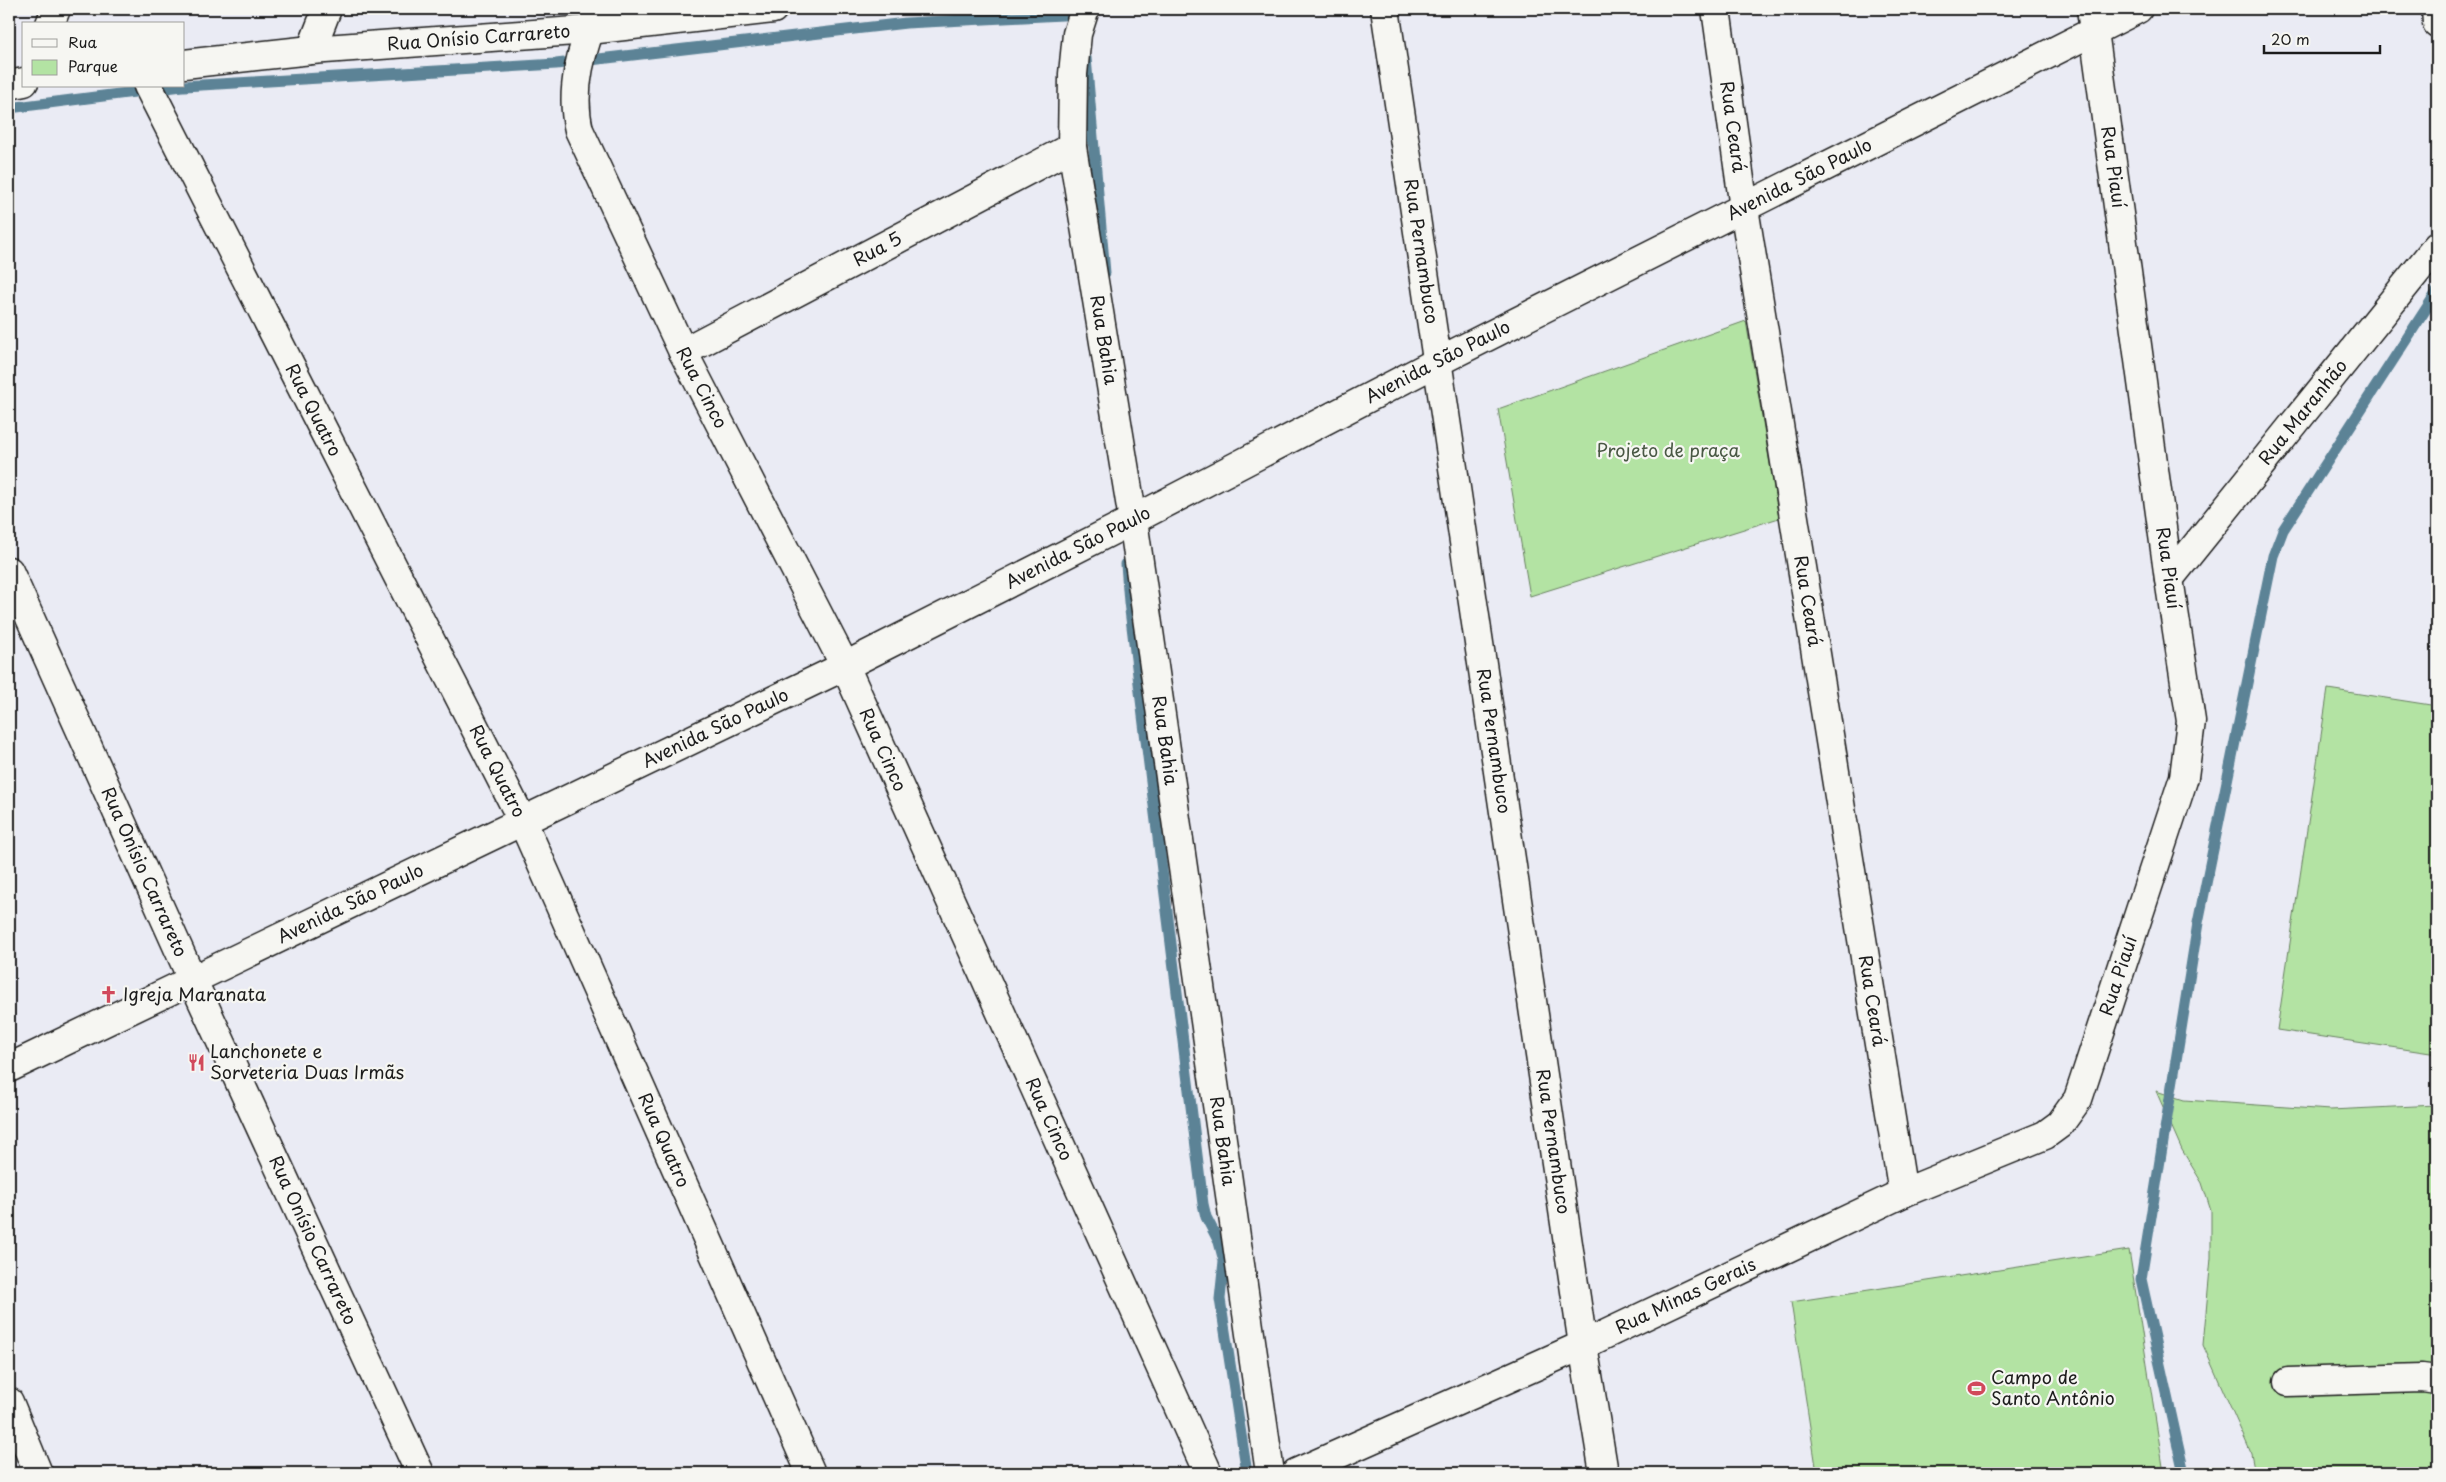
<svg xmlns="http://www.w3.org/2000/svg" width="2446" height="1482" font-family="'Playpen Sans',sans-serif">
<style>
.green{fill:#b3e3a3;stroke:#688060}
.lines{fill:none;stroke-linecap:round;stroke-linejoin:round}
.stream{stroke:#5c8396;stroke-width:11}
.minor-casing{stroke:#1c1c1c;stroke-width:31}
.minor{stroke:#f6f6f2;stroke-width:28}
.labels{text-anchor:middle;stroke-width:4.5;stroke-linejoin:round;paint-order:stroke}
.street-label{font-size:18px;fill:#1c1c1c;stroke:#f6f6f2}
.park-label{font-size:18px;fill:#495844;stroke:#f6f6f2}
.poi-label{font-size:18px;fill:#1c1c1c;stroke:#f6f6f2;text-anchor:start}
</style>
<rect width="100%" height="100%" fill="#eaebf4"/>
<filter id="ink" filterUnits="userSpaceOnUse"><feTurbulence type="fractalNoise" baseFrequency=".02" numOctaves="2"/><feDisplacementMap in="SourceGraphic" scale="10" xChannelSelector="R" yChannelSelector="G"/><feConvolveMatrix kernelMatrix="1 2 1 2 8 2 1 2 1" color-interpolation-filters="sRGB"/></filter>
<g filter="url(#ink)">
<g class="green">
<polygon points="1746,321 1779,518 1530,596 1498,409"/>
<polygon points="2328,689 2437,706 2437,1054 2277,1030"/>
<polygon points="2156,1091 2184,1100 2330,1110 2437,1105 2437,1473 2255,1473 2251,1453 2203,1345 2211,1258 2211,1211 2202,1183 2182,1150"/>
<polygon points="2129,1250 2164,1473 1817,1473 1791,1302"/>
</g>
<g class="lines">
<g class="stream">
<polyline points="1086,58 1105,273"/>
<polyline points="184,86 556,64 906,23 1082,14"/>
<polyline points="9,108 182,86"/>
<polyline points="1126,564 1129,602 1203,1204 1206,1217 1219,1242 1224,1261 1220,1299 1247,1473"/>
<polyline points="2184,1473 2141,1279 2198,923 2273,556 2283,530 2437,292"/>
</g>
<defs>
<g id="minor">
<path id="s1" d="M 598,9 C 582,47 569,89 579,130 L 683,352 L 845,666 L 1208,1473"/>
<path id="s2" d="M 1085,9 L 1077,34 L 1073,74 L 1072,147 L 1133,520 L 1270,1473"/>
<path id="s3" d="M 1385,9 L 1583,1345 L 1604,1473"/>
<path id="s4" d="M 1716,9 L 1744,208 L 1903,1193"/>
<polyline points="2436,9 2437,23"/>
<polyline points="50,24 56,9"/>
<polyline points="311,50 327,9"/>
<path id="s5" d="M 184,64 L 311,50 L 589,30 L 773,9"/>
<polyline points="9,85 24,82"/>
<path id="s6" d="M 148,86 L 522,820 L 811,1473"/>
<path id="s7" d="M 683,352 L 1072,147"/>
<path id="s8" d="M 9,571 L 192,979 L 420,1473"/>
<path id="s9" d="M 2169,579 L 2437,246"/>
<path id="s10" d="M 9,1068 L 845,666 L 1133,520 L 1437,362 L 2138,9"/>
<polyline points="2288,1382 2422,1378 2437,1380"/>
<polyline points="9,1402 38,1473"/>
<path id="s11" d="M 1296,1473 L 1583,1345 L 1903,1193 L 2045,1135 L 2060,1124 L 2078,1099 L 2184,777 L 2191,721 L 2169,579 L 2091,9"/>
</g>
</defs>
<use href="#minor" class="minor-casing"/>
<use href="#minor" class="minor"/>
</g>
</g>
<defs>
<symbol id="church-bare" viewBox="-9 -9 18 18"><path d="M-1.2-6h2.4v3.5h3.3v2.4h-3.3V6h-2.4V-.1h-3.3v-2.4h3.3Z" fill="#d1495b" stroke="#f6f6f2" stroke-width="2.5" paint-order="stroke"/></symbol>
<symbol id="restaurant-bare" viewBox="-9 -9 18 18"><path d="M-5-6h1v4h1v-4h1v4h1v-4h1v5L-1.5 .5V6h-2V.5L-5-1ZM5-6V6H3V1.5H1.5Q1.5-4 5-6Z" fill="#d1495b" stroke="#f6f6f2" stroke-width="2.5" paint-order="stroke"/></symbol>
<symbol id="stadium-bare" viewBox="-9 -9 18 18"><path d="M0-5a6.5 5 0 1 0 0 10a6.5 5 0 1 0 0-10ZM-3.5-1.8h7v3.6h-7Z" fill="#d1495b" stroke="#f6f6f2" stroke-width="2.5" paint-order="stroke"/></symbol>
</defs>
<g fill-rule="evenodd">
<use href="#church-bare" x="96" y="982" width="25" height="25"/>
<use href="#restaurant-bare" x="184" y="1050" width="25" height="25"/>
<use href="#stadium-bare" x="1964" y="1376" width="25" height="25"/>
</g>
<g class="labels">
<g class="street-label">
<text dy="6" stroke="none"><textPath href="#s5" startOffset="296">Rua Onísio Carrareto</textPath></text>
<text dy="6" stroke="none"><textPath href="#s4" startOffset="119">Rua Ceará</textPath></text>
<text transform="translate(2113 167) rotate(82)" y="6">Rua Piauí</text>
<text dy="6" stroke="none"><textPath href="#s10" startOffset="1999">Avenida São Paulo</textPath></text>
<text dy="6" stroke="none"><textPath href="#s7" startOffset="220">Rua 5</textPath></text>
<text dy="6" stroke="none"><textPath href="#s3" startOffset="245">Rua Pernambuco</textPath></text>
<text dy="6" stroke="none"><textPath href="#s2" startOffset="335">Rua Bahia</textPath></text>
<text dy="6" stroke="none"><textPath href="#s10" startOffset="1594">Avenida São Paulo</textPath></text>
<text dy="6" stroke="none"><textPath href="#s1" startOffset="410">Rua Cinco</textPath></text>
<text dy="6" stroke="none"><textPath href="#s6" startOffset="364">Rua Quatro</textPath></text>
<text dy="6" stroke="none"><textPath href="#s9" startOffset="214">Rua Maranhão</textPath></text>
<text dy="6" stroke="none"><textPath href="#s10" startOffset="1189">Avenida São Paulo</textPath></text>
<text transform="translate(2168 568) rotate(82)" y="6">Rua Piauí</text>
<text dy="6" stroke="none"><textPath href="#s4" startOffset="599">Rua Ceará</textPath></text>
<text dy="6" stroke="none"><textPath href="#s10" startOffset="784">Avenida São Paulo</textPath></text>
<text dy="6" stroke="none"><textPath href="#s2" startOffset="740">Rua Bahia</textPath></text>
<text dy="6" stroke="none"><textPath href="#s3" startOffset="740">Rua Pernambuco</textPath></text>
<text dy="6" stroke="none"><textPath href="#s1" startOffset="815">Rua Cinco</textPath></text>
<text dy="6" stroke="none"><textPath href="#s6" startOffset="769">Rua Quatro</textPath></text>
<text dy="6" stroke="none"><textPath href="#s8" startOffset="330">Rua Onísio Carrareto</textPath></text>
<text dy="6" stroke="none"><textPath href="#s10" startOffset="379">Avenida São Paulo</textPath></text>
<text dy="6" stroke="none"><textPath href="#s11" startOffset="1001">Rua Piauí</textPath></text>
<text dy="6" stroke="none"><textPath href="#s4" startOffset="1004">Rua Ceará</textPath></text>
<text dy="6" stroke="none"><textPath href="#s1" startOffset="1220">Rua Cinco</textPath></text>
<text dy="6" stroke="none"><textPath href="#s6" startOffset="1174">Rua Quatro</textPath></text>
<text dy="6" stroke="none"><textPath href="#s2" startOffset="1145">Rua Bahia</textPath></text>
<text dy="6" stroke="none"><textPath href="#s3" startOffset="1145">Rua Pernambuco</textPath></text>
<text dy="6" stroke="none"><textPath href="#s8" startOffset="735">Rua Onísio Carrareto</textPath></text>
<text dy="6" stroke="none"><textPath href="#s11" startOffset="428">Rua Minas Gerais</textPath></text>
</g>
<g class="park-label">
<text x="1668" y="457">Projeto de praça</text>
</g>
<g class="poi-label">
<text x="123" y="1001">Igreja Maranata</text>
<text x="210" y="1058">Lanchonete e<tspan x="210" dy="21">Sorveteria Duas Irmãs</tspan></text>
<text x="1991" y="1384">Campo de<tspan x="1991" dy="21">Santo Antônio</tspan></text>
</g>
</g>
<rect width="2446" height="1482" fill="none" stroke="#f6f6f2" stroke-width="30"/>
<rect x="15" y="15" width="2416" height="1452" fill="none" stroke="#1c1c1c" stroke-width="2" filter="url(#ink)"/>
<rect x="22" y="22" width="162" height="65" fill="#f6f6f2" stroke="#9f9f9c"/>
<rect x="32" y="39" width="25" height="8" fill="#f6f6f2" stroke="#9f9f9c"/>
<text x="68" y="48" font-size="15" fill="#1c1c1c">Rua</text>
<rect x="32" y="60" width="25" height="15" fill="#b3e3a3" stroke="#9f9f9c"/>
<text x="68" y="72" font-size="15" fill="#1c1c1c">Parque</text>
<path d="M2264 45v8h116v-8" fill="none" stroke="#1c1c1c" stroke-width="2.5"/>
<text x="2271" y="45" font-size="15" fill="#1c1c1c" stroke="#f6f6f2" stroke-width="4" paint-order="stroke">20 m</text>
</svg>
